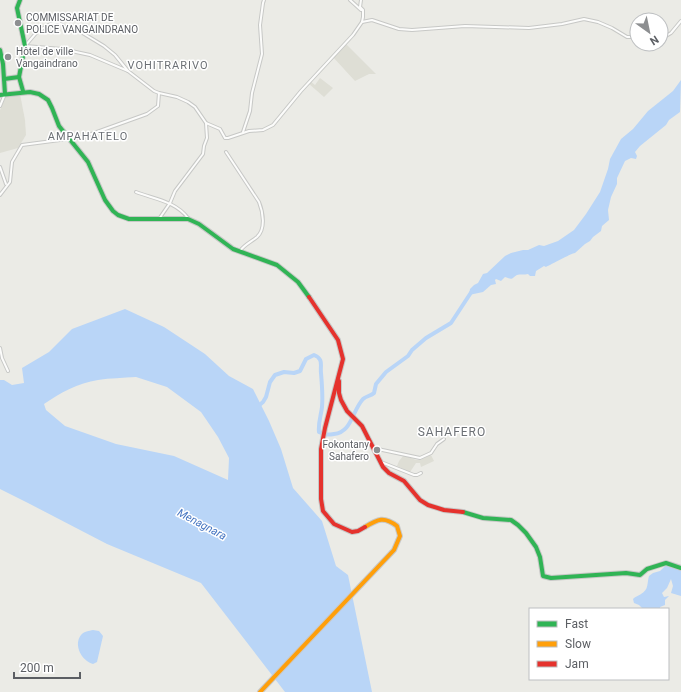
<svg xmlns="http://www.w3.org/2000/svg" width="681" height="692" font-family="Roboto,sans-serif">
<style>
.education{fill:#deded5}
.water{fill:#b9d5f7;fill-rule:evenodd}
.pier{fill:#ebebe6}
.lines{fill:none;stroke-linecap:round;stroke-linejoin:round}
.river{stroke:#b9d5f7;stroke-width:4}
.street-casing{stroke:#c7c8c6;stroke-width:4}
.fast-casing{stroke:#c8c8c7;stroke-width:6}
.slow-casing{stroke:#c8c8c7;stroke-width:6}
.jam-casing{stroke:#c8c8c7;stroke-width:6}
.street{stroke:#fcfcfb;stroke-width:2}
.fast{stroke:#30b455;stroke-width:4}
.slow{stroke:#ff9f0a;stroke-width:4}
.jam{stroke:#e5322d;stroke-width:4}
.poi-dot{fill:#8d8f91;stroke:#fff;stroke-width:1.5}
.labels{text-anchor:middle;stroke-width:3;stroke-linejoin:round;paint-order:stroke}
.poi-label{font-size:10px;fill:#5b5e63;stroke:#fff;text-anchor:start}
.neighbourhood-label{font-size:11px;letter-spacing:1px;fill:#6c7075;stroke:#fff}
.water-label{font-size:11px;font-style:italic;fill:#4575c1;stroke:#fff}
.quarter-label{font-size:12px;letter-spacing:1px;fill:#6c7075;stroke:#fff}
</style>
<rect width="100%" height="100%" fill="#ebebe6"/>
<g class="education">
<polygon points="346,44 376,74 369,74 355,81 333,57"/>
<polygon points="320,78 333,88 324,97 308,83 310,81 315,85"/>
<polygon points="20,94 25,120 26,135 18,148 0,153 0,110 6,96"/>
<polygon points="404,455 416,460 420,460 431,455 434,461 421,467 420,463 416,463 410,472 397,466 399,461"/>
</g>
<g class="water">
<path d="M 681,80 L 680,112 L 669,120 L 666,125 L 640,146 L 635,152 L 637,156 L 636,159 L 631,158 L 625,161 L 617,178 L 617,184 L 611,197 L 608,210 L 609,220 L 602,226 L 601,231 L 593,237 L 590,241 L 585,244 L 575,253 C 572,253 550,265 546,267 L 544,266 L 536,271 L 535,276 L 530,276 L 528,274 C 524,275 520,274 517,275 C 511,279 513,280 505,277 L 501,281 L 496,279 L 495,280 L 496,284 L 491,285 L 483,292 L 469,295 L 470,289 L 474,285 L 478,283 L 483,274 L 487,273 L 505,256 L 511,253 L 523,250 L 528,250 L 539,245 L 544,246 L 558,241 L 574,230 L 586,214 L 600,192 L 608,169 L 610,159 L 621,139 L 633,129 L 648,111 L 673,91 Z"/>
<path d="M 125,309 L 164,327 L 205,354 L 229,376 L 253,389 L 269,421 L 281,449 L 293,488 L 322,521 L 336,566 L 348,575 L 372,692 L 285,692 L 201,583 L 107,544 L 28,503 L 0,489 L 0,380 L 4,380 L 12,385 L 24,383 L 22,368 L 49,352 L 72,329 ZM 136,377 L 167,387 L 201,412 L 218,437 L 229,458 L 228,480 L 174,456 L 116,444 L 65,426 L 46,410 L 44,404 C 60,393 78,383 98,380 C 110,378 123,378 136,377 Z"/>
<path d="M 666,565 L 681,570 L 681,596 L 671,593 L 673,586 L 671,579 L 667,588 L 662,593 L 664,597 L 669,596 L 665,600 L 665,605 L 660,607 L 660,609 L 643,609 L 639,605 L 634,603 L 633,599 C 636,596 638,596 641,594 C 649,590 647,582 649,576 L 653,573 L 660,571 Z"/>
<path d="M 93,630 L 99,631 L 103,636 L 97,662 L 93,664 C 82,661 73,645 81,635 C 84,631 89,631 93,630 Z"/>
</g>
<polygon class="pier" points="353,592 354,595 274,680 271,677"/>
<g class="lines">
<path class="river" d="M 256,408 L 263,402 L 266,397 L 270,382 L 275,375 L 284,372 L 294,373 L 300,371 L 306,359 L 314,355 C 324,359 320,365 321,373 C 322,385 323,396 322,407 C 321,416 318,423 319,432 C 325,435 328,435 334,434 C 352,432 352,411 363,399 C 366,396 371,396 374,393 L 376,384 L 386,372 L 408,356 L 412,350 L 426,338 L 451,323 L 472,291"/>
<defs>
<g id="street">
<polyline points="350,0 361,10 362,10"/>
<polyline points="362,22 372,20 399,29 412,30 465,26 529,28 562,24 584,19 598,22 612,28 627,37 637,37"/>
<polyline points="661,39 671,33 681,21"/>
<polyline points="25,46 62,49 90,55 128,71 154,91 159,93 177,97 188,102 195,107 206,123 220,129 225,138 228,138 249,131 263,130 273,125 301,91 353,35 362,22 363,17 363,10 360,7 361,0"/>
<polyline points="25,46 37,32 50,24 58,22 68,29 76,29 104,46 115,55 128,71"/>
<polyline points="0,106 5,94"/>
<polyline points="243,132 250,111 252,93 262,54 260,25 263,3 264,0"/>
<path d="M 226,152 L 259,202 C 263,212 266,229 257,237 C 251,242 244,245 240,251"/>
<polyline points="0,167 6,184"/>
<path d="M 136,192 C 154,199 175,201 188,218"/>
<polyline points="0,195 10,182 12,162 22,145 83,137 147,114 158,106 159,93"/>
<polyline points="159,219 170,203 175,191 203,154 204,146 207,138 206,123"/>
<polyline points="0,348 2,358 8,371"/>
<polyline points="373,448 420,458 431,453 437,444 444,439"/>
<polyline points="381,462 414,475 417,475 421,473"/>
</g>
<g id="fast">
<polyline points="20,0 17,8 25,46 19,77 23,91"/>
<polyline points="0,50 3,64 5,94"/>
<polyline points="4,79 19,77"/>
<polyline points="0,95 30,92 39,94 48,100 52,108 59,126 88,162 105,200 113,211 118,215 129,219 188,219 199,224 233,249 277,265 298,282 309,297"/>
<polyline points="463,512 483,518 511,520 518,525 526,533 536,547 540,557 543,576 551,578 626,573 640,575 647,569 666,563 681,568"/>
</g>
<path id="slow" d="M 260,692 L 394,550 L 400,536 L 397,526 C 384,516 378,519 365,527"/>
<g id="jam">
<polyline points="309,297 338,340 343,359 325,428 321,449 321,499 323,511 334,524 352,532 358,531 365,527"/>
<polyline points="339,381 339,393 341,400 347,411 362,426 383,467 389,473 404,481 420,500 428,505 444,510 463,512"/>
</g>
</defs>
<use href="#street" class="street-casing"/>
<use href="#fast" class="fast-casing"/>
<use href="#slow" class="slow-casing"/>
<use href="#jam" class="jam-casing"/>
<use href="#street" class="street"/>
<use href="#fast" class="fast"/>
<use href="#slow" class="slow"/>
<use href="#jam" class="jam"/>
</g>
<g class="poi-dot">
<circle cx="18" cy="23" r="4"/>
<circle cx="8" cy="57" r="4"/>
<circle cx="377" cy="450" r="4"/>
</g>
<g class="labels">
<g class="poi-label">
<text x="26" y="21">COMMISSARIAT DE<tspan x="26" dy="12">POLICE VANGAINDRANO</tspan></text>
<text x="16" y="55">Hôtel de ville<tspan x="16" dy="12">Vangaindrano</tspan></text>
<text x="369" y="448" text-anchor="end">Fokontany<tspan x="369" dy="12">Sahafero</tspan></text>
</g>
<g class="neighbourhood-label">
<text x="168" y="69">VOHITRARIVO</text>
<text x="88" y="140">AMPAHATELO</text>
</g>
<g class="water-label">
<text transform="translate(202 524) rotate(28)" y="4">Menagnara</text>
</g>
<g class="quarter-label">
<text x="452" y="436">SAHAFERO</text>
</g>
</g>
<rect x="529" y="608" width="140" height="72" fill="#ffffff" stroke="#bdbfc1"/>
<rect x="537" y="621" width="20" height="6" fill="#30b455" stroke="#bdbfc1"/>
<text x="565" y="628" font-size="12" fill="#5b5e63">Fast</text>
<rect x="537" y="641" width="20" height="6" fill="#ff9f0a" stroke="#bdbfc1"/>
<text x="565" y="648" font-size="12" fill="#5b5e63">Slow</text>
<rect x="537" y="661" width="20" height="6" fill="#e5322d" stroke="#bdbfc1"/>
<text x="565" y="668" font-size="12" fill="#5b5e63">Jam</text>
<g transform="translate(649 32) rotate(147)"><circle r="19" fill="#ffffff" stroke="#bdbfc1"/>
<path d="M0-3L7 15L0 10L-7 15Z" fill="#8d8f91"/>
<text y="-6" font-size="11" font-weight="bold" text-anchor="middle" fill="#5b5e63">N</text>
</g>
<path d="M14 672v6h66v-6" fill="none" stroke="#5b5e63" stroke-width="2"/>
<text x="20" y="672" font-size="12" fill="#5b5e63" stroke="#ffffff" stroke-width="3" paint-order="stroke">200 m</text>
</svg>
